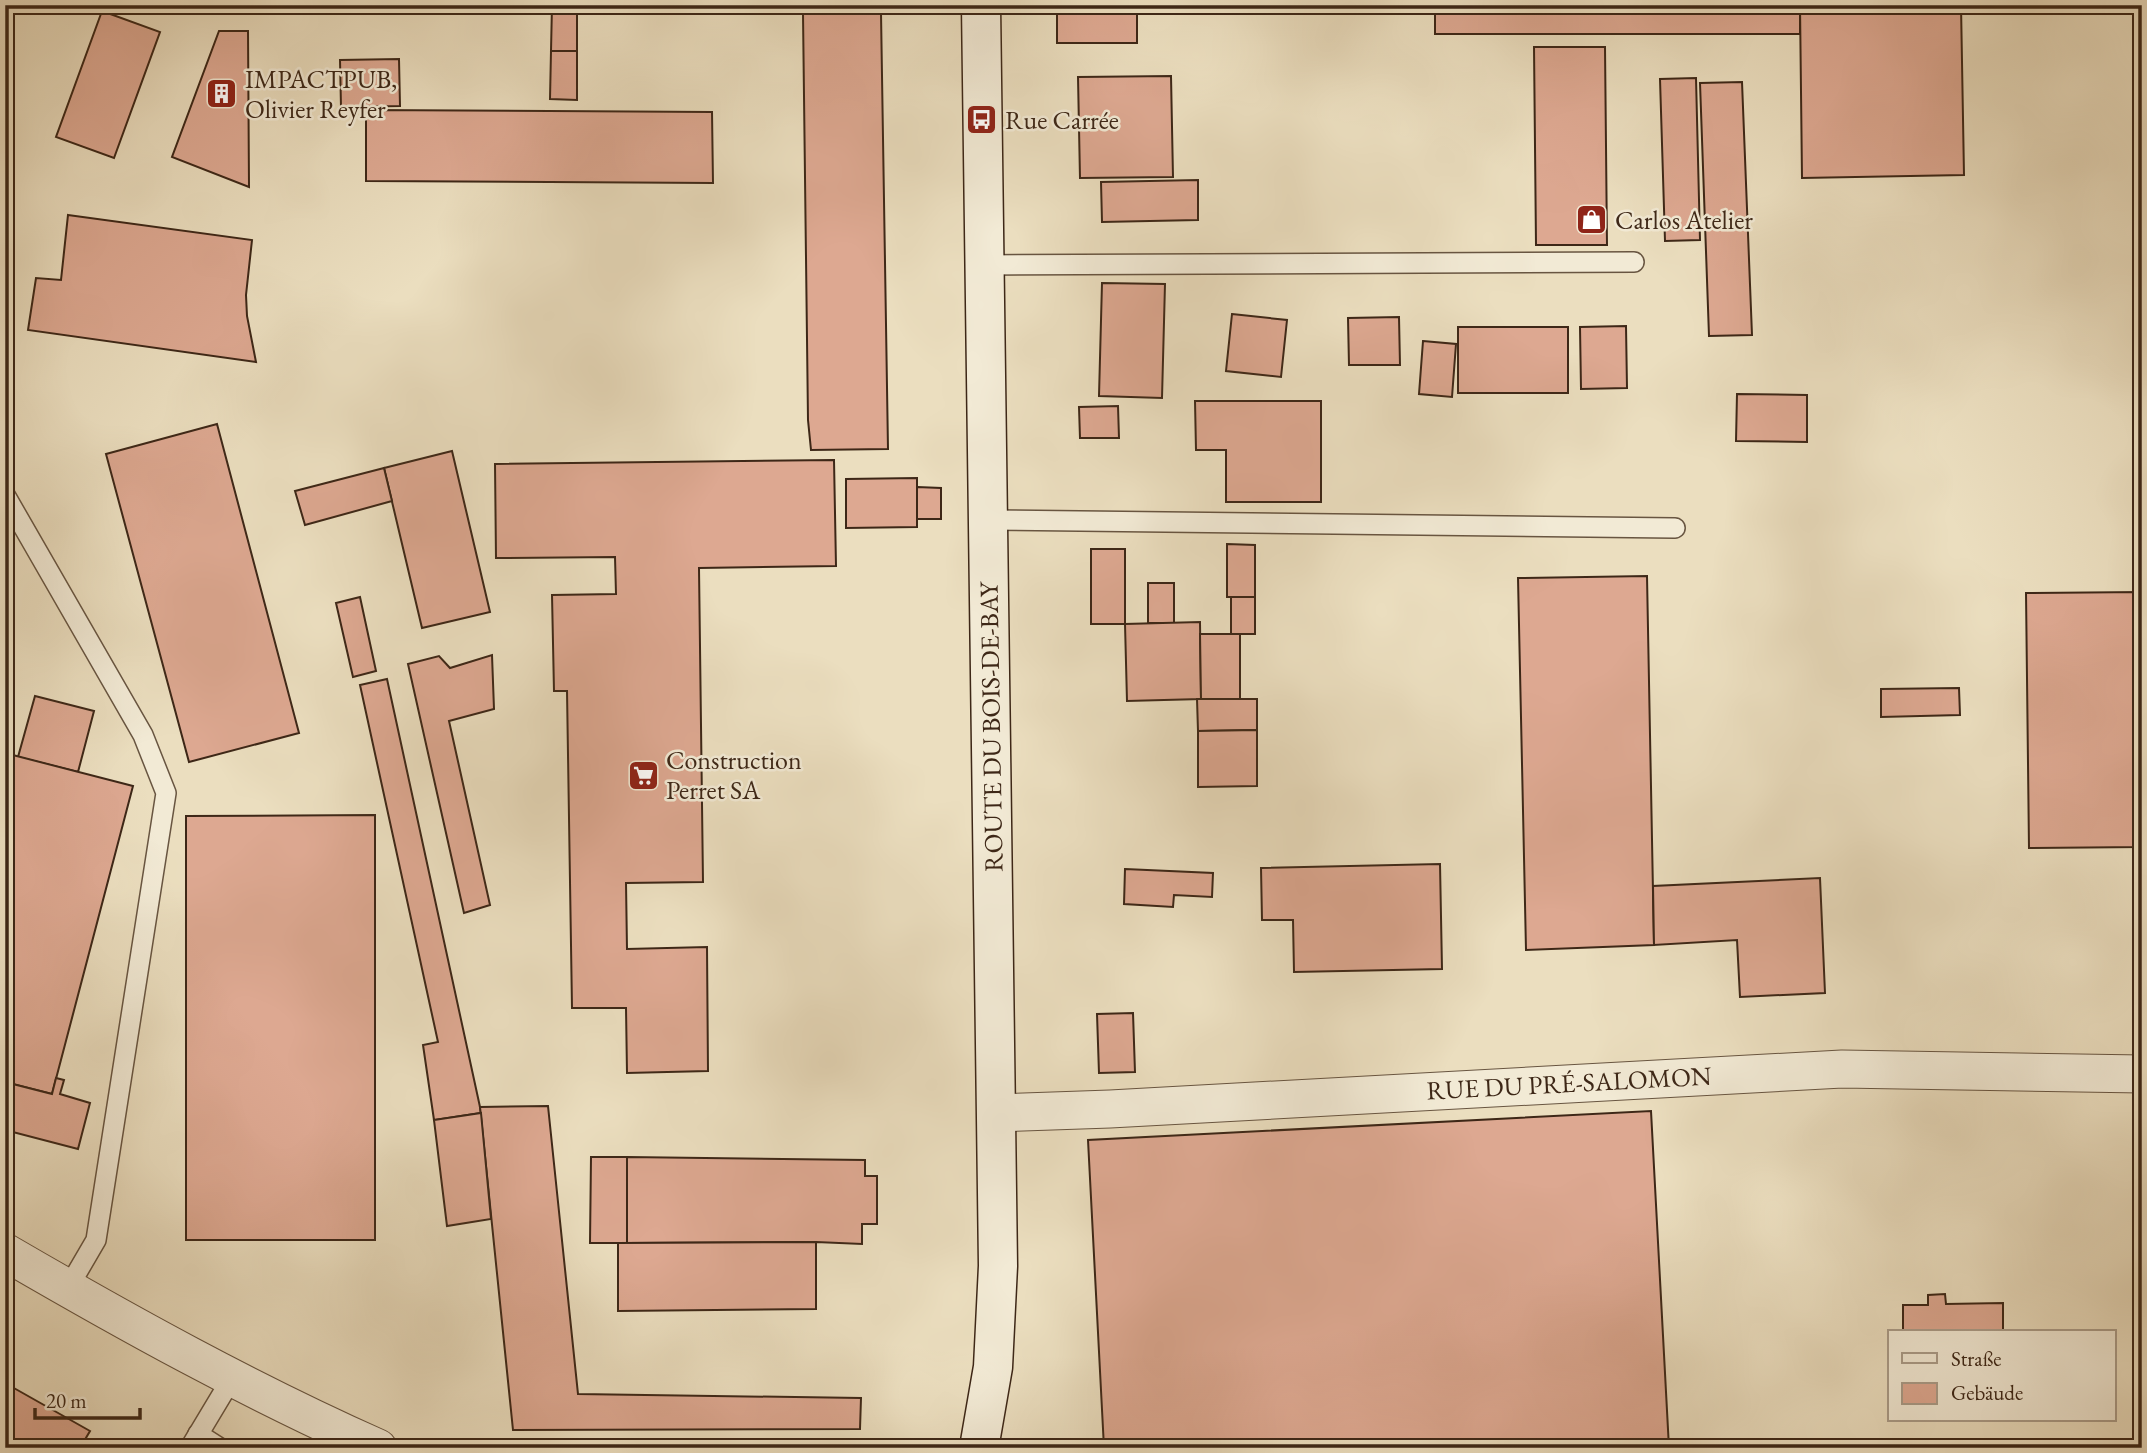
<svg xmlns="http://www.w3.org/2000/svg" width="2147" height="1453" font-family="'EB Garamond',serif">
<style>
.building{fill:#dda891;stroke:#3d2717;stroke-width:2}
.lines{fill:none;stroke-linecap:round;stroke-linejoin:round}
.lane-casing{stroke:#685541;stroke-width:22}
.street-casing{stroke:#685541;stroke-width:39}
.secondary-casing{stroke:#3d2717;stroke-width:41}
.lane{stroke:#f2ead5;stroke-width:19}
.street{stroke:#f2ead5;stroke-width:37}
.secondary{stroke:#f2ead5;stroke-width:38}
.labels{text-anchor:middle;stroke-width:5;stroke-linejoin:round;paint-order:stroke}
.poi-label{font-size:26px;fill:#3d2717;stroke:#f2ead5;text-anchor:start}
.street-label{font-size:26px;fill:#3d2717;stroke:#f2ead5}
</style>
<rect width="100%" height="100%" fill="#ebdebf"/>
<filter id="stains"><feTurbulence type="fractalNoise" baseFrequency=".00286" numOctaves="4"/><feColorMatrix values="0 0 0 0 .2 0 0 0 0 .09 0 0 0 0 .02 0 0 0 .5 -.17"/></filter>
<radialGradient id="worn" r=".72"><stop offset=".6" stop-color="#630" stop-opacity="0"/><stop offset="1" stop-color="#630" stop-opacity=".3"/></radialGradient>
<g class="building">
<polygon points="552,5 577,5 577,51 551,51"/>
<rect x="1057" y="5" width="80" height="38"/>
<rect x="1435" y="5" width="365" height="29"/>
<polygon points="1800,5 1961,5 1964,175 1802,178"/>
<polygon points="102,11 160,32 114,158 56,137"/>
<polygon points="881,13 888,449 811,450 808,420 803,14"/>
<polygon points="219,31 248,31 249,187 172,157"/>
<polygon points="1534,47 1605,47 1607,245 1536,245"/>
<polygon points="551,51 577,51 577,100 550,99"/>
<polygon points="399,59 400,106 341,107 340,60"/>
<polygon points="1171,76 1173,177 1080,178 1078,77"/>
<polygon points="1696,78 1700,240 1665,241 1660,79"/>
<polygon points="1742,82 1752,335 1709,336 1700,83"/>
<polygon points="366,110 712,112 713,183 366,181"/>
<polygon points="1198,180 1198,220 1102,222 1101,182"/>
<polygon points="68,215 252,240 246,295 247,316 256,362 28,330 36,278 61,280"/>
<polygon points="1102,283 1165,284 1162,398 1099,396"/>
<polygon points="1232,314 1287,320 1281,377 1226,371"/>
<polygon points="1399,317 1400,365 1349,365 1348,318"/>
<polygon points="1626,326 1627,388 1581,389 1580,327"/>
<rect x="1458" y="327" width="110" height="66"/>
<polygon points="1423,341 1456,344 1452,397 1419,394"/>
<polygon points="1737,394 1807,395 1807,442 1736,441"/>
<polygon points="1195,401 1321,401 1321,502 1226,502 1226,450 1196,450"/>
<polygon points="1118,406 1119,438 1080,438 1079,407"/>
<polygon points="217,424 299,733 189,762 106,454"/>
<polygon points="452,451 490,612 422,628 384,468"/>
<polygon points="834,460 836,566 699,568 703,882 626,883 627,949 707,947 708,1071 627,1073 626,1008 572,1008 567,691 554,691 552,595 616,594 615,557 496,558 495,464"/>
<polygon points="384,468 392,501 305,525 295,491"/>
<polygon points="917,478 917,527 846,528 846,479"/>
<polygon points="917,487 941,488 941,519 917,519"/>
<polygon points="1227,544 1255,545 1255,597 1227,597"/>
<rect x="1091" y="549" width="34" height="75"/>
<polygon points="1647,576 1654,945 1526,950 1518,578"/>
<rect x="1148" y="583" width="26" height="40"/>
<polygon points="2142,592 2142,847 2029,848 2026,593"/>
<polygon points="360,597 376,671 353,677 336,603"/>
<rect x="1231" y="597" width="24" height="37"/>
<polygon points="1200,622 1201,699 1127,701 1125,624"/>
<polygon points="1200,634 1240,634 1240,699 1201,699"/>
<polygon points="492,655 494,709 449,721 490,905 464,913 408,664 439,656 450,668"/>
<polygon points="387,679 480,1107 481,1113 434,1120 423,1045 438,1042 360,685"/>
<polygon points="1959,688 1960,715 1881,717 1881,689"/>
<polygon points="35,696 94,711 78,772 18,757"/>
<polygon points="1197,699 1257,699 1257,730 1198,731"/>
<polygon points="1257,730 1257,786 1198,787 1198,731"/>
<polygon points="5,753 133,786 52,1094 5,1082"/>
<polygon points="375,815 375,1240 186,1240 186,816"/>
<polygon points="1440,864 1442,969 1294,972 1293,920 1262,920 1261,868"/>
<polygon points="1125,869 1213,873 1212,897 1174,895 1173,907 1124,904"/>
<polygon points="1820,878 1825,993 1740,997 1737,940 1654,945 1653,886"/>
<polygon points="1133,1013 1135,1072 1099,1073 1097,1014"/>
<polygon points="56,1078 64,1080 60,1094 90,1103 78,1149 5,1130 5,1082 52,1094"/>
<polygon points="548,1106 578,1394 861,1398 860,1429 513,1430 480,1107"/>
<polygon points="1651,1111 1669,1448 1104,1448 1088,1140"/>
<polygon points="481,1113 491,1219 447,1226 434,1120"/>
<polygon points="591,1157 627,1157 627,1243 590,1243"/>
<polygon points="627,1157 865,1160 865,1176 877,1176 877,1224 862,1224 862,1244 816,1242 627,1243"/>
<polygon points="816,1242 816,1309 618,1311 618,1243"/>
<polygon points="1945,1294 1946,1304 2003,1303 2003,1332 1903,1332 1903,1305 1928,1305 1928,1295"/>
<polygon points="5,1383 90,1431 80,1448 5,1448"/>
</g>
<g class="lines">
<defs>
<g id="lane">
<polyline points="984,265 1634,262"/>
<polyline points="5,495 143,735 166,793 96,1240 68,1288"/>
<polyline points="988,520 1675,528"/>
<polyline points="198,1434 220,1448"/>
<polyline points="190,1448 232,1378"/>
</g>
<g id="street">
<polyline points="996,1113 1110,1109 1842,1069 2142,1074"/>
<path d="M 5,1252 C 127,1323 250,1391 378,1448"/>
</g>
<polyline id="secondary" points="979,1448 993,1367 998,1266 981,5"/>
</defs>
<use href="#lane" class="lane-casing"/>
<use href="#street" class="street-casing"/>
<use href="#secondary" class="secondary-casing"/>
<use href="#lane" class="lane"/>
<use href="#street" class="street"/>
<use href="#secondary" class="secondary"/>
</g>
<defs>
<symbol id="building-square" viewBox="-11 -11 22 22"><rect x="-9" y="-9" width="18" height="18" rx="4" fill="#8f2418" stroke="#f2ead5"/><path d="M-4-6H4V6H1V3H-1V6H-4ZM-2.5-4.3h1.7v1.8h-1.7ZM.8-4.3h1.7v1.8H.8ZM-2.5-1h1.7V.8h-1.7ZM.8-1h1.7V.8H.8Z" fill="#fff"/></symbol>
<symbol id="bus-square" viewBox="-11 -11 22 22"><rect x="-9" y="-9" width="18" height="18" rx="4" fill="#8f2418" stroke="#f2ead5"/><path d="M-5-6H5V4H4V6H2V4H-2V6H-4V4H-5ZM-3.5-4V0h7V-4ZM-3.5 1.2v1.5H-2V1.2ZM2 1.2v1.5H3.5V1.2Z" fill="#fff"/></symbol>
<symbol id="shop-square" viewBox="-11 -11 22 22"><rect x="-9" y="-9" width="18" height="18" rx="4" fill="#8f2418" stroke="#f2ead5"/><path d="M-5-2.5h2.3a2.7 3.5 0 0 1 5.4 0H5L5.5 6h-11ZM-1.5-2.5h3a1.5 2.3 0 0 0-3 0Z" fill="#fff"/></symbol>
<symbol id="supermarket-square" viewBox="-11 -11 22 22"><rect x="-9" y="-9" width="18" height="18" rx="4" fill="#8f2418" stroke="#f2ead5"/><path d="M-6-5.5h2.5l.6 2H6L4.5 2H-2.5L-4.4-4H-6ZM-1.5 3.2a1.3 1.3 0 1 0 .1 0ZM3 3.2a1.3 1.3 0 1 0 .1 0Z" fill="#fff"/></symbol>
</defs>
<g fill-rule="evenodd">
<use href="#building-square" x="204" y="76" width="35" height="35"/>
<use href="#bus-square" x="964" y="102" width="35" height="35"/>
<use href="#shop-square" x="1574" y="202" width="35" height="35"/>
<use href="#supermarket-square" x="626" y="758" width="35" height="35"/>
</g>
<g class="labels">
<g class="poi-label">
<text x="245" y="88">IMPACTPUB,<tspan x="245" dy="30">Olivier Reyfer</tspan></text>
<text x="1005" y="129">Rue Carrée</text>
<text x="1615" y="229">Carlos Atelier</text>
<text x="666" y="769">Construction<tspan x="666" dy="30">Perret SA</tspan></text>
</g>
<g class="street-label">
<text transform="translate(991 727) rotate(-91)" y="9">ROUTE DU BOIS-DE-BAY</text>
<text transform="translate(1569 1083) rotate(-3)" y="9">RUE DU PRÉ-SALOMON</text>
</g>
</g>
<rect width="2147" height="1453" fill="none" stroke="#ebdebf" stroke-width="28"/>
<rect x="7" y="7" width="2133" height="1439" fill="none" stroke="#3d2717" stroke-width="3.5"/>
<rect x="14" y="14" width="2119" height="1425" fill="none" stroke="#3d2717" stroke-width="2"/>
<rect x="1888" y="1330" width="228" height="91" fill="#f2ead5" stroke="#aa9c89" stroke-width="2"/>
<rect x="1902" y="1353" width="35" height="10" fill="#f2ead5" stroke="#aa9c89" stroke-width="2"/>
<text x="1951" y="1366" font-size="21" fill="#3d2717">Straße</text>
<rect x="1902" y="1383" width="35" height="21" fill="#dda891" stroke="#aa9c89" stroke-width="2"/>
<text x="1951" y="1400" font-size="21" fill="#3d2717">Gebäude</text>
<path d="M35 1408v10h105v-10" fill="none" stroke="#3d2717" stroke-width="3.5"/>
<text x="46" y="1408" font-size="21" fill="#3d2717" stroke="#f2ead5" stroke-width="5" paint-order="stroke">20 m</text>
<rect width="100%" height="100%" filter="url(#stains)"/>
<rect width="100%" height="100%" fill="url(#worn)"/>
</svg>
